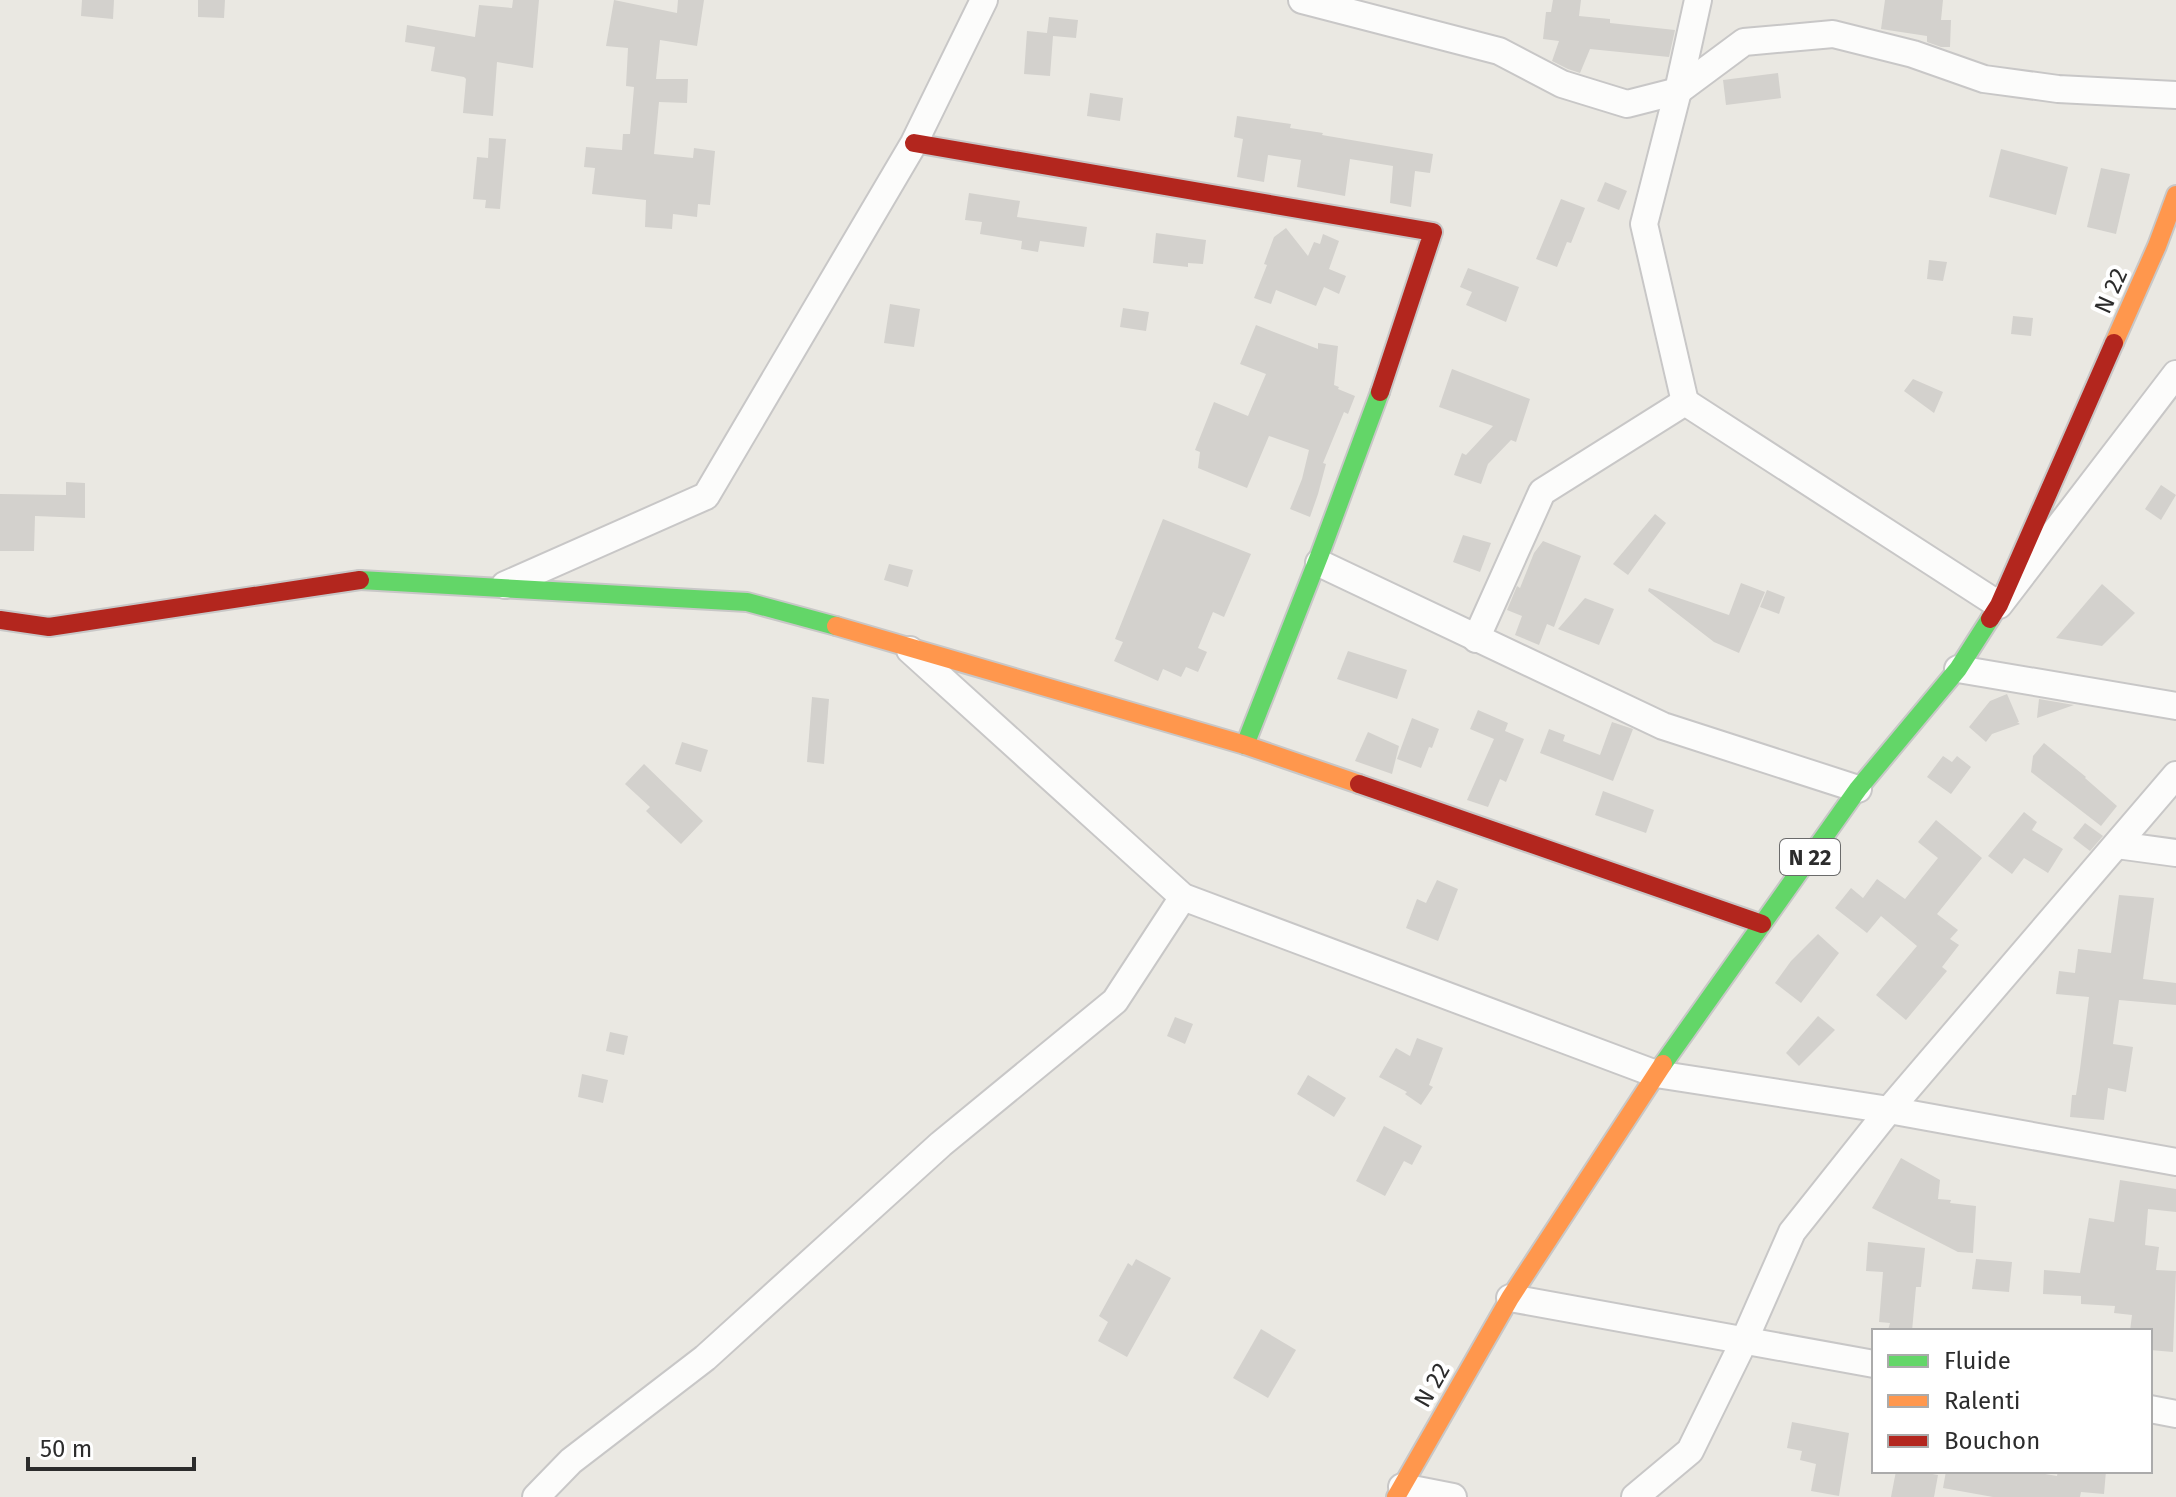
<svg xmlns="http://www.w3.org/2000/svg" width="2176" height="1497" font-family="'Fira Sans',sans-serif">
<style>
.building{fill:#d3d1cd}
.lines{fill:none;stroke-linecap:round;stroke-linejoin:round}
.street-casing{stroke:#c8c7c7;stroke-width:30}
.fast-casing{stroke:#c8c7c7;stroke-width:22}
.slow-casing{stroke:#c8c7c7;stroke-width:22}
.jam-casing{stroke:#c8c7c7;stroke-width:22}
.street{stroke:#fcfcfb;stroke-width:26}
.fast{stroke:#63d668;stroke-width:18}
.slow{stroke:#ff974d;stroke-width:18}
.jam{stroke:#b3261e;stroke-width:18}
.labels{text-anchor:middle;stroke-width:8;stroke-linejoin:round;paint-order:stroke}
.shield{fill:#fff;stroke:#6b6b6b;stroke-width:2}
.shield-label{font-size:22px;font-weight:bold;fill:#2c2c2c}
.street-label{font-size:24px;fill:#2c2c2c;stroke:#fff}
</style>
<rect width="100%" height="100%" fill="#eae8e2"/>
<g class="building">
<polygon points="82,0 114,0 113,19 81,16"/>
<polygon points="198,0 225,0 224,18 198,17"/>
<polygon points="513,0 539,0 533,68 497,62 493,116 463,113 466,79 464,77 431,71 435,47 405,42 407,25 475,37 479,5 512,8"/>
<polygon points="614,0 677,13 678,0 704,0 697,46 660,40 656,79 688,79 687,103 659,102 654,154 693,158 694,148 715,151 710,205 698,204 697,217 673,214 672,229 645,227 646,200 592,194 595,168 584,167 586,147 622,150 623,134 630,134 634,87 626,86 628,48 606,46"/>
<polygon points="1553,0 1581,0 1579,16 1610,19 1610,23 1675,30 1669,57 1590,49 1580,73 1568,69 1552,61 1559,41 1543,39 1546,12 1551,12"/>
<polygon points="1885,0 1943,0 1941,20 1951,20 1950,47 1941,47 1927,42 1927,36 1881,29"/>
<polygon points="1049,17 1078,20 1076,38 1053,36 1050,76 1024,74 1027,31 1047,33"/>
<polygon points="1778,73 1781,98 1726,105 1723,80"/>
<polygon points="1090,93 1123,98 1120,121 1087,116"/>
<polygon points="1237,116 1291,124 1290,128 1323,133 1322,135 1433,154 1430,173 1415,171 1411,207 1390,203 1393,166 1350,159 1345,196 1297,187 1301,160 1268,155 1264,182 1237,177 1243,139 1234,137"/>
<polygon points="489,138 506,139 500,209 485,208 486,200 473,199 477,157 488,158"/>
<polygon points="2001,149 2068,167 2056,215 1989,197"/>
<polygon points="2101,168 2130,174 2116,234 2087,227"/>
<polygon points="1605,182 1627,191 1619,210 1597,201"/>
<polygon points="969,193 1020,201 1017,217 1087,227 1084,247 1040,241 1038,252 1021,249 1022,241 980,234 982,222 965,220"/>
<polygon points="1561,199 1585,208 1571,243 1567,242 1557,267 1536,259"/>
<polygon points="1286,228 1308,256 1314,242 1320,244 1323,234 1339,241 1329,269 1346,276 1339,294 1324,287 1316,306 1276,290 1271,304 1254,298 1267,265 1264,264 1274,237"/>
<polygon points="1156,233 1206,240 1203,264 1188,263 1188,267 1153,263"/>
<polygon points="1929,260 1947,262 1943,281 1927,279"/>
<polygon points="1468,268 1519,287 1506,322 1466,305 1472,292 1460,287"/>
<polygon points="890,304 920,309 914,347 884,343"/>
<polygon points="1123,308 1149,312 1146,331 1120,327"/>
<polygon points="2013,316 2033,318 2031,336 2011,334"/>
<polygon points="1256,325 1318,349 1318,343 1338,346 1334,385 1339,387 1338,389 1355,396 1348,414 1344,412 1323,463 1326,464 1318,494 1310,517 1290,509 1302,479 1309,450 1269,436 1247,488 1198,468 1200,452 1195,450 1214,402 1248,416 1266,374 1240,364"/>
<polygon points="1452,369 1530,399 1516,442 1511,440 1488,464 1481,484 1454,475 1462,453 1466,455 1493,426 1439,407"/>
<polygon points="1913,379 1943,392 1934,413 1904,391"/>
<polygon points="66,482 85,483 85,518 35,516 34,551 0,551 0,494 66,495"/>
<polygon points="2161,485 2176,495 2161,520 2145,509"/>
<polygon points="1655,514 1666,523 1628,575 1613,564"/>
<polygon points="1163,519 1251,554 1224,617 1213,612 1198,648 1207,652 1198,672 1186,667 1181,677 1163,669 1158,681 1114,661 1123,642 1115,639"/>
<polygon points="1463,535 1491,543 1480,572 1453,562"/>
<polygon points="1543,541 1581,556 1554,627 1547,624 1539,645 1515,635 1522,616 1507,610 1517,586 1520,588 1534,553"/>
<polygon points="889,564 913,570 908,587 884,580"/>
<polygon points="1741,583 1765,592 1739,653 1714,642 1648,591 1649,588 1729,615"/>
<polygon points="2102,584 2135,613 2102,646 2056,638"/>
<polygon points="1767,590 1785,597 1779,614 1760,607"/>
<polygon points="1585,598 1614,609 1599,645 1558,629"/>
<polygon points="1348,651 1407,670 1397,699 1337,679"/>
<polygon points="2007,694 2019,722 2017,722 2020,724 1992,734 1986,742 1969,727 1990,701"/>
<polygon points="812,697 829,699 824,764 807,762"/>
<polygon points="2039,699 2074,705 2037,718"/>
<polygon points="1478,710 1508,723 1505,731 1524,739 1506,782 1500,779 1488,807 1467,800 1494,739 1470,729"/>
<polygon points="1412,718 1439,729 1432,748 1429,747 1421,768 1397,759"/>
<polygon points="1612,722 1633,729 1613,781 1540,753 1549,729 1565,735 1563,741 1600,755"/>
<polygon points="1368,732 1399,746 1392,774 1355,761"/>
<polygon points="682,742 708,750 701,772 675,764"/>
<polygon points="2044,743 2086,777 2085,778 2117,806 2101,826 2031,772 2033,756"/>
<polygon points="1943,756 1952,762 1957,756 1971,767 1951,794 1927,777"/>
<polygon points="644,764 703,821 681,844 646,811 650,807 625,784"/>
<polygon points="1603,791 1654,810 1646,833 1595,815"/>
<polygon points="2024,812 2037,822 2032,830 2063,849 2048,873 2024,858 2012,874 1988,856"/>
<polygon points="1936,820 1982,858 1937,914 1958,930 1950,939 1959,945 1942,967 1947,971 1906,1020 1876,995 1917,946 1881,916 1867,933 1835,908 1851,888 1863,898 1877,879 1905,899 1938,858 1918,842"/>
<polygon points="2085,823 2103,836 2090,851 2073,838"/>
<polygon points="1437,880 1458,889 1438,941 1406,928 1417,899 1426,903"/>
<polygon points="2119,895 2154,898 2143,979 2176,983 2176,1005 2119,1000 2113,1044 2133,1047 2126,1092 2108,1088 2104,1120 2070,1117 2072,1095 2076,1095 2080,1069 2089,997 2056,994 2059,971 2075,973 2078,949 2111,953"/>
<polygon points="1818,934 1839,953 1801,1003 1775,983 1791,961"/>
<polygon points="1818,1016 1835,1030 1799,1066 1786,1053"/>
<polygon points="1175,1017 1193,1024 1185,1044 1167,1036"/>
<polygon points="610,1032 628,1036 624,1055 606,1051"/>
<polygon points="1417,1038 1443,1048 1429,1085 1433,1087 1421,1105 1405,1094 1407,1092 1379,1077 1396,1048 1410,1056"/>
<polygon points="582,1074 608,1080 603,1103 578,1097"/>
<polygon points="1308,1075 1346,1098 1334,1117 1297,1094"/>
<polygon points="1384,1126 1422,1146 1412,1165 1404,1161 1385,1196 1356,1181"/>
<polygon points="1901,1158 1940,1180 1938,1199 1951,1200 1950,1203 1976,1206 1973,1253 1958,1252 1872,1208"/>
<polygon points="2120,1180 2176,1189 2176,1212 2148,1209 2145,1245 2159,1247 2156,1270 2176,1271 2173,1352 2150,1350 2150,1331 2130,1331 2132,1315 2114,1313 2115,1306 2081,1304 2081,1296 2043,1294 2044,1270 2080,1273 2089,1218 2114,1222"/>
<polygon points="1868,1242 1925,1248 1921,1287 1916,1287 1912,1331 1888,1330 1890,1323 1879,1322 1883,1272 1866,1271"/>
<polygon points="1136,1259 1171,1278 1127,1357 1098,1341 1108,1322 1099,1316 1128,1263 1132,1266"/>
<polygon points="1976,1259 2012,1262 2009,1292 1972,1289"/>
<polygon points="1261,1329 1296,1350 1268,1398 1233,1378"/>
<polygon points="1792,1422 1849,1433 1839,1496 1811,1491 1816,1464 1800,1460 1802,1451 1787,1448"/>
<polygon points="1896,1471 1915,1471 1938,1475 1934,1497 1891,1497"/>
<polygon points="1946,1471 2027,1471 2057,1476 2058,1471 2106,1471 2104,1494 2081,1492 2080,1497 1993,1497 1943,1488"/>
</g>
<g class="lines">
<defs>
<g id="street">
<polyline points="1302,0 1499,51 1562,84 1627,104 1678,91 1744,42 1833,34 1913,54 1984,79 2058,89 2176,95"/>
<polyline points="1685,402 1644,224 1678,91 1698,0"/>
<polyline points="1319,563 1663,726 1858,789"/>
<polyline points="505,585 706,496 914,143 984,0"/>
<polyline points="1476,639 1542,492 1685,402 1999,605 2176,374"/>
<polyline points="910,650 1183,897 1656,1074 1889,1110 2176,1162"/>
<polyline points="1958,669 2176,706"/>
<polyline points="2117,845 2176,853"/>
<polyline points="1510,1298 1874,1364"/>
<polyline points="2150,1409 2176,1414"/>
<polyline points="1402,1487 1453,1497"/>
<polyline points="536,1497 571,1461 705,1358 941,1144 1115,1001 1183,897"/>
<polyline points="1635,1497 1690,1451 1744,1341 1792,1232 1889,1110 2176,775"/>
</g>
<g id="fast">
<polyline points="360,580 747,602 836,626"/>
<polyline points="1245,745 1320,554 1380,392"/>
<polyline points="1663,1064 1858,789 1958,669 1990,619"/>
</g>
<g id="slow">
<polyline points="2114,343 2157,246 2176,195"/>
<polyline points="836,626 1245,745 1359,784"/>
<polyline points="1396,1497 1510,1298 1663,1064"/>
</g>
<g id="jam">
<polyline points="914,143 1433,232 1380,392"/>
<polyline points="1990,619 1999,605 2114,343"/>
<polyline points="0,620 49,627 360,580"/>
<polyline points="1359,784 1762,924"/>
</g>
</defs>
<use href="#street" class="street-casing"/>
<use href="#fast" class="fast-casing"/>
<use href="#slow" class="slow-casing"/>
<use href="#jam" class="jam-casing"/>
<use href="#street" class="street"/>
<use href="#fast" class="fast"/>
<use href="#slow" class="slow"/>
<use href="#jam" class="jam"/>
</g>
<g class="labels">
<rect class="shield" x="1780" y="839" width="60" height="36" rx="6"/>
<g class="shield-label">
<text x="1810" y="865">N 22</text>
</g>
<g class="street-label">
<text transform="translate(2111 291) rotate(-66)" y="8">N 22</text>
<text transform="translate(1432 1385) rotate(-60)" y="8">N 22</text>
</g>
</g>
<rect x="1872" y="1329" width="280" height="144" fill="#ffffff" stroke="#ababab" stroke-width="2"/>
<rect x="1888" y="1355" width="40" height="12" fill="#63d668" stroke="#ababab" stroke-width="2"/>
<text x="1944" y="1369" font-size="24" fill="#2c2c2c">Fluide</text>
<rect x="1888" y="1395" width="40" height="12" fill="#ff974d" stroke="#ababab" stroke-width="2"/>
<text x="1944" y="1409" font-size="24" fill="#2c2c2c">Ralenti</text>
<rect x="1888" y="1435" width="40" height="12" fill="#b3261e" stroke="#ababab" stroke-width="2"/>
<text x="1944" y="1449" font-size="24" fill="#2c2c2c">Bouchon</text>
<path d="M28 1457v12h166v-12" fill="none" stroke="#2c2c2c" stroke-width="4"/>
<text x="40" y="1457" font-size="24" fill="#2c2c2c" stroke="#ffffff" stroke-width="6" paint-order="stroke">50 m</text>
</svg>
